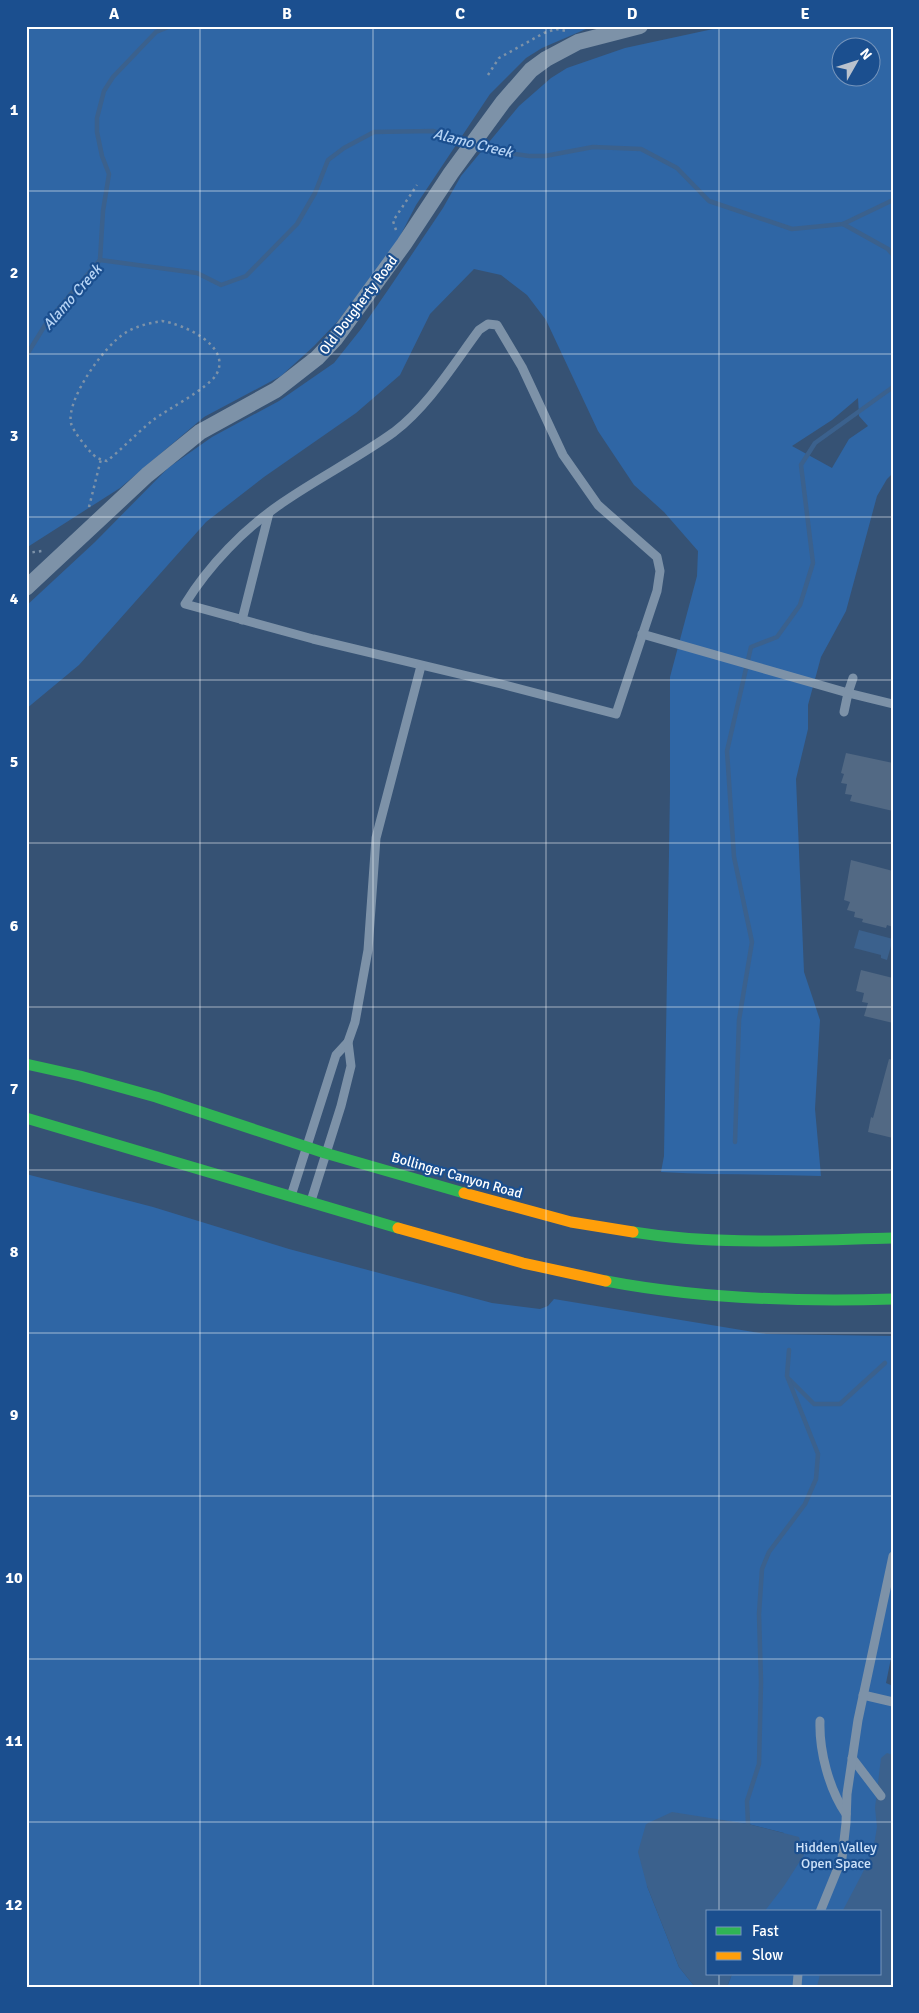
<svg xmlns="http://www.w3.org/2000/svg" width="919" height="2013" font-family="Signika,sans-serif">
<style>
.green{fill:#2f66a5;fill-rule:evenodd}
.water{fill:#3b618d}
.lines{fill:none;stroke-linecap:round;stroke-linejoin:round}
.stream{stroke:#3b618d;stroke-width:4.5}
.building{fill:#526984}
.path{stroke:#7d92a8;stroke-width:2.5;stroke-dasharray:2.5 4;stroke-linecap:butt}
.lane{stroke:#7d92a8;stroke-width:9}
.street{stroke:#7d92a8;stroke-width:16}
.fast{stroke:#30b455;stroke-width:11}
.slow{stroke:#ff9f0a;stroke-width:11}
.grid{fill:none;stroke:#fff;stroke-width:1;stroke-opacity:0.55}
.labels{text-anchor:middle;stroke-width:4.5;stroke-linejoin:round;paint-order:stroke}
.street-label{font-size:14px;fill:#fff;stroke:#1b4f8f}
.park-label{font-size:14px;fill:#cfe3fa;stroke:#1b4f8f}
.water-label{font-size:15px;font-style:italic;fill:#b5d3f5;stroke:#1b4f8f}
.neatline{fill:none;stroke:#fff;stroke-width:2}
.grid-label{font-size:16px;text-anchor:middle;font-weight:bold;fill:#fff}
</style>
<rect width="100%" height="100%" fill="#365274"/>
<g class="green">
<polygon points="26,26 593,26 542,48 526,58 490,94 416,205 397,242 338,321 314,346 281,376 204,417 120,488 26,548"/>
<path d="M 727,26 L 893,26 L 893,473 L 887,479 L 877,496 L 846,611 L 821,657 L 808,705 L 808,729 L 796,779 L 804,972 L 820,1020 L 815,1109 L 821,1176 C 768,1174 714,1175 661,1172 L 664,1156 L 670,791 L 670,677 L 697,576 L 698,551 L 664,512 L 634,485 L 598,431 L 546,320 L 527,295 L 501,275 L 474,269 L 430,314 L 400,375 L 356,413 L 264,477 L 206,522 L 79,665 L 26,709 L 26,606 L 95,542 L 168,468 L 212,437 L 279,401 L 334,363 L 361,329 L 390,287 L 443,208 L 461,176 L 519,106 L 551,78 L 567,68 L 625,48 ZM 842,48 L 872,48 L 872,78 L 842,78 ZM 858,398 L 859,416 L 868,426 L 849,439 L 832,468 L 792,446 L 832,420 Z"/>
<polygon points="26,1174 153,1207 289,1249 492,1303 540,1309 548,1306 554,1299 766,1334 893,1336 893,1648 886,1683 893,1686 893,1987 727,1987 732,1974 880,1974 880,1912 764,1912 784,1833 748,1824 717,1820 647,1886 679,1967 695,1987 26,1987"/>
</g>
<g class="water">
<polygon points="859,930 893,939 887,960 881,958 881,955 854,948"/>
<polygon points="887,1753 893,1755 893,1987 817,1987 820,1974 880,1974 880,1912 842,1912 862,1874 873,1851 877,1827 875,1808 881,1758"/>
<polygon points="672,1812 748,1824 799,1837 804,1855 784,1886 764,1912 708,1912 708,1974 732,1974 727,1987 695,1987 679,1967 647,1886 638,1852 646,1824"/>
</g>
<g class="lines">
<g class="stream">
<polyline points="475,145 488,150 529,156 545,156 593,147 641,149 677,168 709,201 792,229 843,224 893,200"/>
<polyline points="843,224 888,249 893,255"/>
<polyline points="100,260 103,211 109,174 102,156 97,132 97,118 104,91 113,77 156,32 171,26"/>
<polyline points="26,356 47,322 100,260 197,273 221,285 246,276 297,224 315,193 328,160 344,148 374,132 433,131 468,143"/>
<polyline points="735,1142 739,1020 752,942 734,857 727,751 751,647 777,637 800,605 813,563 801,465 815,443 893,387"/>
<polyline points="790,1380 814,1404 840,1404 885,1363"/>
<polyline points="748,1824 747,1801 759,1764 761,1682 759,1614 762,1569 769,1552 805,1504 816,1479 818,1454 787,1376 789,1350"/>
</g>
</g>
<g class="building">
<polygon points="846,753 893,763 893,811 850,801 852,795 845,794 847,784 841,783 844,774 841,773"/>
<polygon points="851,860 893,871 893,927 887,925 886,928 862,922 863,919 854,917 855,912 847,910 850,902 844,900"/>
<polygon points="861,970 893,978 893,1023 864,1016 868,1003 862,1002 864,993 856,991"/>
<polygon points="889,1059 893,1060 893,1138 868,1132 871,1117 873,1118"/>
</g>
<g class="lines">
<g class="path">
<polyline points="488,75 499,58 544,33 556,29 566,31"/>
<polyline points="396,230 393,221 417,185"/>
<path d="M 162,321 C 183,324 233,346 216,375 C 207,389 168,409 153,420 C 137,433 123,448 107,461 C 103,460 99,459 96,457 C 90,453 72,430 71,423 C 66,399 105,345 125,333 C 136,326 150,323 162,321 Z"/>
<polyline points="89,507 101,459"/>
<polyline points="26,553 42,551"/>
</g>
<g class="lane">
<path d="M 488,324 L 497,325 L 522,367 L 563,455 L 598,505 L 657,557 L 660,571 L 657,591 L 616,714 L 501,684 L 313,639 L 185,604 C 209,565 244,529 282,503 C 318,478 358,458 394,432 C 429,405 453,365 479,330 Z"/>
<polyline points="242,620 269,513"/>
<polyline points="642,634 848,693 853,678"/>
<polyline points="844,712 848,693 893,704"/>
<polyline points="291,1196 336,1055 348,1042 355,1022 368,950 376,838 421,666"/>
<polyline points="311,1201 341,1106 351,1066 348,1042"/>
<polyline points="863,1695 893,1702"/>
<path d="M 820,1721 C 819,1751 829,1789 846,1814"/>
<polyline points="852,1758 881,1796"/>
<polyline points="820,1912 842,1858 846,1823 847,1794 858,1720 893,1556"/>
<polyline points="797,1987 798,1974"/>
</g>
<polyline class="street" points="26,588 147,475 200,432 276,390 317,358 335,339 404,244 451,173 503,102 531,70 546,59 578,42 640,26"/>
<g class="fast">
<polyline points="26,1064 80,1076 156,1097 325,1153 464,1193"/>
<polyline points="26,1118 398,1228"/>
<path d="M 633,1232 C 719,1246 806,1240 893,1238"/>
<path d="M 606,1281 C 701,1299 797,1302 893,1299"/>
</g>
<g class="slow">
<polyline points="464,1193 571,1222 633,1232"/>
<polyline points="398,1228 523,1263 606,1281"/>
</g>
</g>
<path class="grid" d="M 200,26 L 200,1987M 373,26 L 373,1987M 546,26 L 546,1987M 719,26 L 719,1912M 26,191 L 893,191M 26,354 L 893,354M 26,517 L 893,517M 26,680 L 893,680M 26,843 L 893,843M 26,1007 L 893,1007M 26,1170 L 893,1170M 26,1333 L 893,1333M 26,1496 L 893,1496M 26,1659 L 893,1659M 26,1822 L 893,1822M 719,1974 L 719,1987"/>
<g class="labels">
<g class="street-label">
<text transform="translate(358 305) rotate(-53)" y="5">Old Dougherty Road</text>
<text transform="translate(457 1175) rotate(16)" y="5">Bollinger Canyon Road</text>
</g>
<g class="park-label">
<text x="836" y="1852">Hidden Valley<tspan x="836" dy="16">Open Space</tspan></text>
</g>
<g class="water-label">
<text transform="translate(473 143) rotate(14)" y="5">Alamo Creek</text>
<text transform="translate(72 297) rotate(-49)" y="5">Alamo Creek</text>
</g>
</g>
<rect width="919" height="2013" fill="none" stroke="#1b4f8f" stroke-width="55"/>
<rect x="706" y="1910" width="175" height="65" fill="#1b4f8f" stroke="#7695bc"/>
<rect x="716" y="1927" width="25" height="8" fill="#30b455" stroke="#7695bc"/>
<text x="752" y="1936" font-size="15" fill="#ffffff">Fast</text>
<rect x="716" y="1952" width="25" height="8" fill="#ff9f0a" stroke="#7695bc"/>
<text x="752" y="1960" font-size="15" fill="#ffffff">Slow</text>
<g transform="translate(856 62) rotate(51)"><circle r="24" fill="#1b4f8f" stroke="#7695bc"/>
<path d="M0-4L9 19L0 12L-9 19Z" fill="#b9c2ce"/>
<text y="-8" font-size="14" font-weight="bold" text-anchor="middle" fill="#ffffff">N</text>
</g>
<rect x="28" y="28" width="864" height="1958" class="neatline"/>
<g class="grid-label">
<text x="114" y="19">A</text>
<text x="287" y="19">B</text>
<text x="460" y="19">C</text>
<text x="632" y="19">D</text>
<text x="805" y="19">E</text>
<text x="14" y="115">1</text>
<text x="14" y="278">2</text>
<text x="14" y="441">3</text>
<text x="14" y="604">4</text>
<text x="14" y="767">5</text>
<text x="14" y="931">6</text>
<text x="14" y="1094">7</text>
<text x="14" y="1257">8</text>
<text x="14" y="1420">9</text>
<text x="14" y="1583">10</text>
<text x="14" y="1746">11</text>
<text x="14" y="1910">12</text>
</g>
</svg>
